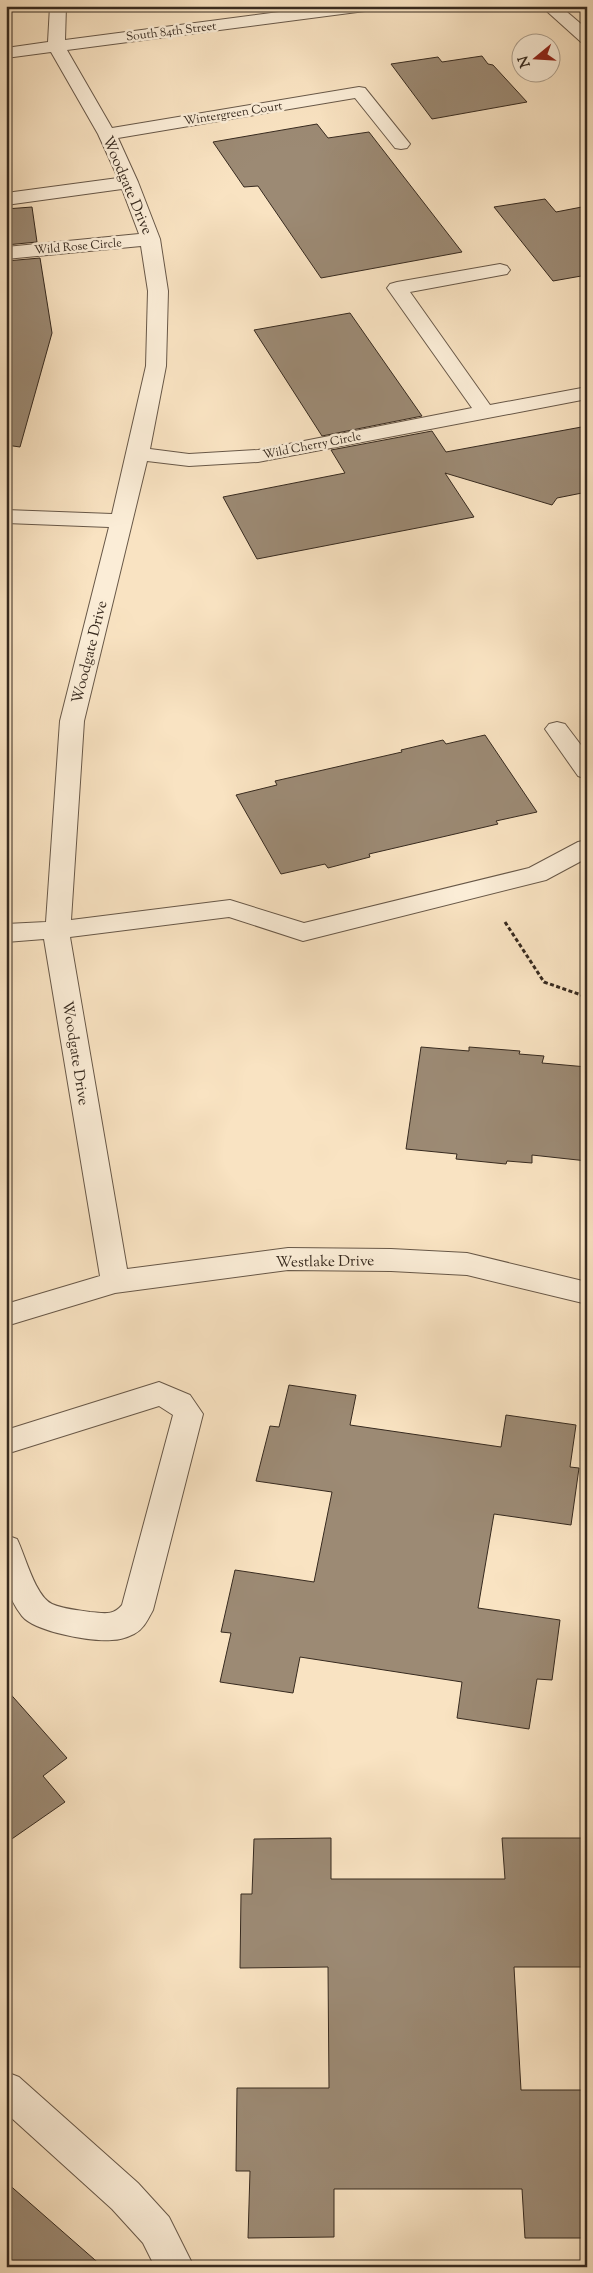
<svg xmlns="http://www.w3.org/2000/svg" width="593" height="2273" font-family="'Sorts Mill Goudy',serif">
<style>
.building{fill:#9c8a74;stroke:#372a1f}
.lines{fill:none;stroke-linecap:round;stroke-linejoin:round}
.minor-casing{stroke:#685848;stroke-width:2}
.path{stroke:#372a1f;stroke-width:3;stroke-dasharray:4 2.5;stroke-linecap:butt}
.minor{fill:#fbedd7;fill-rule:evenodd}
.labels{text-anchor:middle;stroke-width:5;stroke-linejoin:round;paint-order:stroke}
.far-street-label{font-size:12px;fill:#372a1f;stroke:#fbedd7}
.street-label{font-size:15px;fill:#372a1f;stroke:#fbedd7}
</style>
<rect width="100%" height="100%" fill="#f9e3c2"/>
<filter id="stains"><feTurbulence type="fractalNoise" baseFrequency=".004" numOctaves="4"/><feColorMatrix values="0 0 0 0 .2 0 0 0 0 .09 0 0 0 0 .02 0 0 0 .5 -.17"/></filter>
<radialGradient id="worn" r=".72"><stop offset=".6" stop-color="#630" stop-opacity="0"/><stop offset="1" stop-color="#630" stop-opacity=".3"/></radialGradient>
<g class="building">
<polygon points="482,56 488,64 493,65 527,102 432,119 391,64 438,57 442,62"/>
<polygon points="317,124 328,138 369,132 462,252 321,278 258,186 244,187 213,142"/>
<polygon points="545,199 556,212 587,206 587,275 553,281 494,207"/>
<polygon points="32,207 37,242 6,245 6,209"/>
<polygon points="40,258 52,333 20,447 6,445 6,261"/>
<polygon points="350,313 422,416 322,436 254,330"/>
<polygon points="587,426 587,492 557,498 552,505 445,473 474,517 257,559 223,497 345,473 331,450 432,431 446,452"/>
<polygon points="485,735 537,812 496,821 498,824 369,854 370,857 328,868 325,864 281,874 236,795 277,785 275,781 402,752 401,750 443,740 446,744"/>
<polygon points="421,1047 469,1051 469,1047 520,1051 519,1054 544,1056 542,1063 587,1067 587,1161 532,1155 532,1163 507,1161 506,1164 456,1159 457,1154 406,1149"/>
<polygon points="289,1385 356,1395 350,1425 501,1447 506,1415 576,1425 570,1467 579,1468 571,1525 494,1514 478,1608 560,1620 552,1680 537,1679 529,1729 457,1718 462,1682 300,1657 293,1693 220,1682 231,1633 221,1632 235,1570 314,1582 332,1492 256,1481 270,1426 279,1427"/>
<polygon points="6,1689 67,1758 43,1776 65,1802 6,1843"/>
<polygon points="331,1838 331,1879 505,1879 502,1838 582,1838 587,1910 587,1967 514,1967 521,2090 587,2090 587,2238 525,2238 522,2189 334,2189 334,2237 248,2238 250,2171 236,2171 237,2088 329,2088 328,1967 240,1968 241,1894 252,1894 254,1839"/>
<polygon points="6,2182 103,2267 6,2267"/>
</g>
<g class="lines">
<defs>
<g id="minor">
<polygon points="50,6 66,6 65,40 324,6 373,6 371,10 365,11 67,50 112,128 359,87 365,88 410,144 407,148 401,149 395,148 355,98 118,138 138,182 160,239 168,291 166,366 150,449 189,454 258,450 472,408 387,288 390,284 397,282 500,264 507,266 510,270 507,274 410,292 490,405 587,387 587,399 258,462 189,466 147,461 84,721 71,920 230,900 304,923 529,868 578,842 587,840 587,858 546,880 303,941 229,917 70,937 127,1269 288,1248 391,1249 467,1253 587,1282 587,1304 467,1275 391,1271 288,1270 115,1293 6,1326 6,1304 100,1276 44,939 6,942 6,924 46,922 60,721 109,527 6,523 6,510 112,514 146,366 148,291 141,246 6,259 6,247 139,234 122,189 6,205 6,193 118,178 98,134 51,52 6,58 6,48 48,42"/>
<polygon points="541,6 560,6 587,29 587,43 581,42"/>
<polygon points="557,722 565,724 587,753 587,779 578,776 545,729 549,724"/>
<path d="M 159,1382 L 190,1395 L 203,1414 L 153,1610 C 148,1619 144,1629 134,1634 C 128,1637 119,1640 112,1640 C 92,1642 35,1632 22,1616 C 1,1590 6,1566 6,1535 L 17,1539 C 25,1555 35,1596 52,1604 C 63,1609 78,1610 90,1612 C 104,1613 113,1616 122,1605 L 173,1415 L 159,1406 L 6,1454 L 6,1430 Z"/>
<polygon points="6,2072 19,2077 138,2183 169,2217 194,2267 155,2267 143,2243 112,2209 6,2113"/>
</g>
</defs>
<use href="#minor" class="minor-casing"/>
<polyline class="path" points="505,922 544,982 587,997"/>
<use href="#minor" class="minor"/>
</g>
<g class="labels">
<g class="far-street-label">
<text transform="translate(171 31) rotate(-7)" y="4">South 84th Street</text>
<text transform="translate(233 113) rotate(-9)" y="4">Wintergreen Court</text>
<text transform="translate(78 246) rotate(-5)" y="4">Wild Rose Circle</text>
<text transform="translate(312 445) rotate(-11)" y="4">Wild Cherry Circle</text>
</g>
<g class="street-label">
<text transform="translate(128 185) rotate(67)" y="5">Woodgate Drive</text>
<text transform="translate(89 652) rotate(-76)" y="5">Woodgate Drive</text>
<text transform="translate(76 1053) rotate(81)" y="5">Woodgate Drive</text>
<text transform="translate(325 1261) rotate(-1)" y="5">Westlake Drive</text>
</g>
</g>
<rect width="593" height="2273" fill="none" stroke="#f9e3c2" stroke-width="25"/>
<rect x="8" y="8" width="578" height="2258" fill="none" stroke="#372a1f" stroke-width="2.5"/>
<rect x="12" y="12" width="568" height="2248" fill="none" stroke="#372a1f"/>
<g transform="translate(536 58) rotate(252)"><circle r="24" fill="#fbedd7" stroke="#ad9f8d"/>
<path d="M0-4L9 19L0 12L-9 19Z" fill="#8f2418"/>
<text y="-8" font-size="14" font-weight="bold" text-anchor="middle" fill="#372a1f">N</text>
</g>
<rect width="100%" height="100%" filter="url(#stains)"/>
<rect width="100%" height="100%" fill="url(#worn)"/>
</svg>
